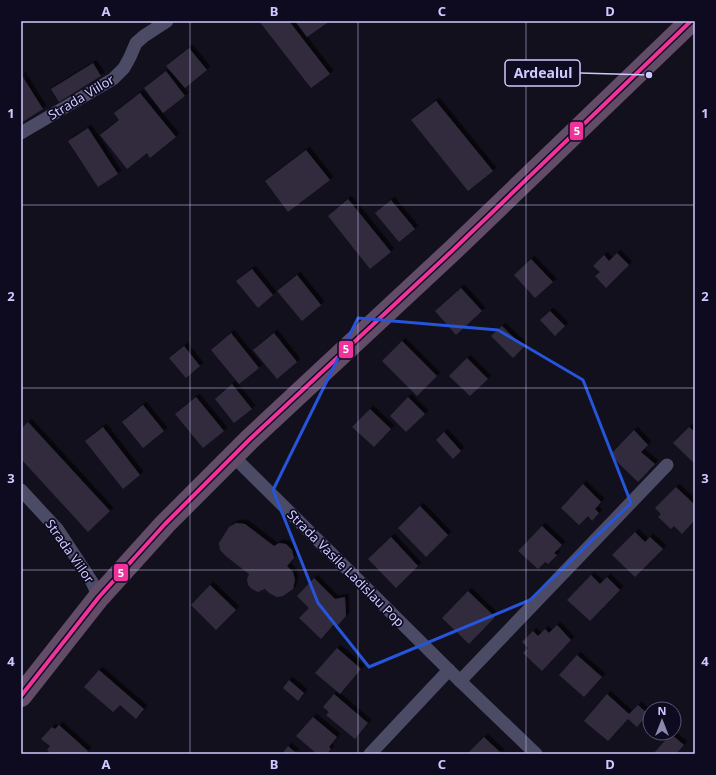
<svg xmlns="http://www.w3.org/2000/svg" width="716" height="775" font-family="'Noto Sans',sans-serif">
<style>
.building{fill:#302c3e;filter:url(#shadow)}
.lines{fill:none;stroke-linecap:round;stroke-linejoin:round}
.street{stroke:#4b4b65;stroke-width:13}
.highway{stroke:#624c68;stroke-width:22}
.bus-1-casing{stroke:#0e0b21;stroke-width:7}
.bus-1{stroke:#ef339a;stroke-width:4}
.marked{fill:none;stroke:#2654da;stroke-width:3;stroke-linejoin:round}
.grid{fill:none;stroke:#cecaff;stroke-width:1;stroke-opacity:0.55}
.labels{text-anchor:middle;stroke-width:3.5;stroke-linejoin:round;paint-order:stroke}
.street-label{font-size:13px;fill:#cecaff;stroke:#0e0b21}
.leader{fill:none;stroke:#cecaff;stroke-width:1.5}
.callout-dot{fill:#cecaff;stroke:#0e0b21;stroke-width:1.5}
.callout{fill:#0e0b21;stroke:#cecaff;stroke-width:1.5}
.callout-label{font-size:14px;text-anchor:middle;font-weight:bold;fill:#cecaff}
.line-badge{stroke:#0e0b21;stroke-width:1.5}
.badge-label{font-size:11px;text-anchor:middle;font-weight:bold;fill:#fff}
.neatline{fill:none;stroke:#cecaff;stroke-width:1.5}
.grid-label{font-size:13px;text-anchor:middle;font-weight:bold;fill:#cecaff}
</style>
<defs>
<filter id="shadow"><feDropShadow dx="3.5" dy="-3.5" stdDeviation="0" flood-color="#0009"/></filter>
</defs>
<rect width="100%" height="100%" fill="#12101c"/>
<g class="building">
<polygon points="259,21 289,21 330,74 311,88"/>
<polygon points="295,21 330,21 307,37"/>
<polygon points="189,48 207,70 185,88 166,66"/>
<polygon points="93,63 101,76 59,102 51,89"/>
<polygon points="166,71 185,96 163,113 144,88"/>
<polygon points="21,74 43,109 21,123"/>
<polygon points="140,93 176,137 150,158 147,153 127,169 100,135 119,120 114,113"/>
<polygon points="436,101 493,171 468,191 411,120"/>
<polygon points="88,128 118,174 98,187 68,141"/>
<polygon points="306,150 330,180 288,212 265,181"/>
<polygon points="348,199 391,252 370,269 328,216"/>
<polygon points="391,200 415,229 399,242 375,213"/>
<polygon points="617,253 629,265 606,288 595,276 600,272 593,266 604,255 609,261"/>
<polygon points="531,259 553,282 535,298 514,275"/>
<polygon points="252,269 273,295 258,308 236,281"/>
<polygon points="297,275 321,305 302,321 277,291"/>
<polygon points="461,288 482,311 456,335 435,311"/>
<polygon points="550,311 565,326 555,336 540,320"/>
<polygon points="502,326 524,347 513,358 491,336"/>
<polygon points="231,333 259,368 239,384 211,350"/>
<polygon points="274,333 297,362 277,379 253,350"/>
<polygon points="402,341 437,376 417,396 382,361"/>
<polygon points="184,346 200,366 186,378 169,358"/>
<polygon points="467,358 488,379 470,396 449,376"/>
<polygon points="232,384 252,409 234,423 215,399"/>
<polygon points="196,397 224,431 203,448 175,414"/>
<polygon points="408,397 425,414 406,432 390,416"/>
<polygon points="143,405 164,431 143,448 122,422"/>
<polygon points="370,409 391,429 374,447 352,427"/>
<polygon points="28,422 110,511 88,532 21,459 21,429"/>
<polygon points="103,427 140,475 123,489 85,441"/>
<polygon points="689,427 695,432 695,464 673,443"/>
<polygon points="634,430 648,445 641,452 655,464 638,482 610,455"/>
<polygon points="444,432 461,451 453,459 436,440"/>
<polygon points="583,484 601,502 595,509 599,513 592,521 588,516 579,525 561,508"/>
<polygon points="676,487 695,505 695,520 682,534 674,526 671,529 658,517 661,514 655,508"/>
<polygon points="420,506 448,535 426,557 398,528"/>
<polygon points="236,523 245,524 274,546 279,543 286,544 292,550 294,558 287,566 293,572 295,580 293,589 283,596 277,597 269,593 265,589 258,592 252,589 248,585 247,579 249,574 227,557 220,550 219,543 229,527"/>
<polygon points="542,526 562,545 554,553 557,555 548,564 545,562 538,569 518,551"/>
<polygon points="635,532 645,542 650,537 663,549 635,577 612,555"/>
<polygon points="391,537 418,566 396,588 368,559"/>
<polygon points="591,575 600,584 607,577 620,590 590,621 567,600"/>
<polygon points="314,578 335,599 345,597 346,616 338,625 335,623 321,639 299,618 309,608 297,596"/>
<polygon points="210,585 236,610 216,630 191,605"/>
<polygon points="468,591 495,617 469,644 442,618"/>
<polygon points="557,625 571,640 542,671 523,653 528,648 522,642 533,631 538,636 545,629 549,633"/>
<polygon points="337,648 361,669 340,694 315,673"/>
<polygon points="577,655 602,677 584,697 559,675"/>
<polygon points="99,670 144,709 136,719 120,705 113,712 84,687"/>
<polygon points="289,680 304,693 298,701 283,688"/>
<polygon points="334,694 368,723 355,739 326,715 329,712 323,707"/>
<polygon points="607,694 629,714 638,705 648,714 637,727 628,719 608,741 584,721"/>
<polygon points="313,717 337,737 329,747 331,749 327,754 317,754 296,736"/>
<polygon points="59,725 88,751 85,754 51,754 47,750 50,746 41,739 52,727 55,729"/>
<polygon points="671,734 684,745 676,754 653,754"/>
<polygon points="484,737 502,754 467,754"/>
<polygon points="288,746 297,754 282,754"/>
</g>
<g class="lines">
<g class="street">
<polyline points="21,133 113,79 124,68 130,57 136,43 144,36 167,21"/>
<polyline points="233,456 460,681 536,754"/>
<polyline points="21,490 58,530 92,582 99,597"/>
<polyline points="460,681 667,465"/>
<polyline points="370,754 449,670"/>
</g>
<polyline class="highway" points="21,696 99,597 165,524 250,439 453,250 691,21"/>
<defs>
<polyline id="bus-1" points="21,696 99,597 165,524 250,439 453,250 691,21"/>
</defs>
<use href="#bus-1" class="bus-1-casing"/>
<use href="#bus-1" class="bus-1"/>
</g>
<path class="marked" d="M 358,318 L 498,330 L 583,380 L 631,503 L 530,600 L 369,667 L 318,603 L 273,490 Z"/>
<path class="grid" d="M 190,21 L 190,754M 358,21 L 358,754M 526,21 L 526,754M 21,205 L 695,205M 21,388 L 695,388M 21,570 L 695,570"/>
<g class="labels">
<g class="street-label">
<text transform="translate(81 97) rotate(-31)" y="5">Strada Viilor</text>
<text transform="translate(70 551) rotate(55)" y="5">Strada Viilor</text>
<text transform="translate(346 568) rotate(45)" y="5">Strada Vasile Ladislau Pop</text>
</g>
</g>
<path class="leader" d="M649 75L580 73"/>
<circle class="callout-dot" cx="649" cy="75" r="4"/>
<rect class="callout" x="505" y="60" width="75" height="26" rx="4"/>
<g class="callout-label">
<text x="543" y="78">Ardealul</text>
</g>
<g class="line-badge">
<rect x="569" y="121" width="15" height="20" rx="4" fill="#ef339a"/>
<rect x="338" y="340" width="16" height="19" rx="4" fill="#ef339a"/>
<rect x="113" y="563" width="16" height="19" rx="4" fill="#ef339a"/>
</g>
<g class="badge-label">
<text x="577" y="135">5</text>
<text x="346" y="353">5</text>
<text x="121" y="577">5</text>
</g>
<rect width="716" height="775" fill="none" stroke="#0e0b21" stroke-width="44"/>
<g transform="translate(662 721)"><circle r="19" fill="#0e0b21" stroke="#5b577a"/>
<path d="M0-3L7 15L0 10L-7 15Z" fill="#8c89b0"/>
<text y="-6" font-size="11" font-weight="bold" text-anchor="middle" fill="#cecaff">N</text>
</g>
<rect x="22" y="22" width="672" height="731" class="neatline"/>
<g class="grid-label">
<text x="106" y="16">A</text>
<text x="274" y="16">B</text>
<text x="442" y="16">C</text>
<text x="610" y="16">D</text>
<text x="11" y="118">1</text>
<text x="705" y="118">1</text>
<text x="11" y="301">2</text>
<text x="705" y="301">2</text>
<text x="11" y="483">3</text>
<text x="705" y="483">3</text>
<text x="11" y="666">4</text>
<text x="705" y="666">4</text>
<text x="106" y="769">A</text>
<text x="274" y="769">B</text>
<text x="442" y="769">C</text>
<text x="610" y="769">D</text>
</g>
</svg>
